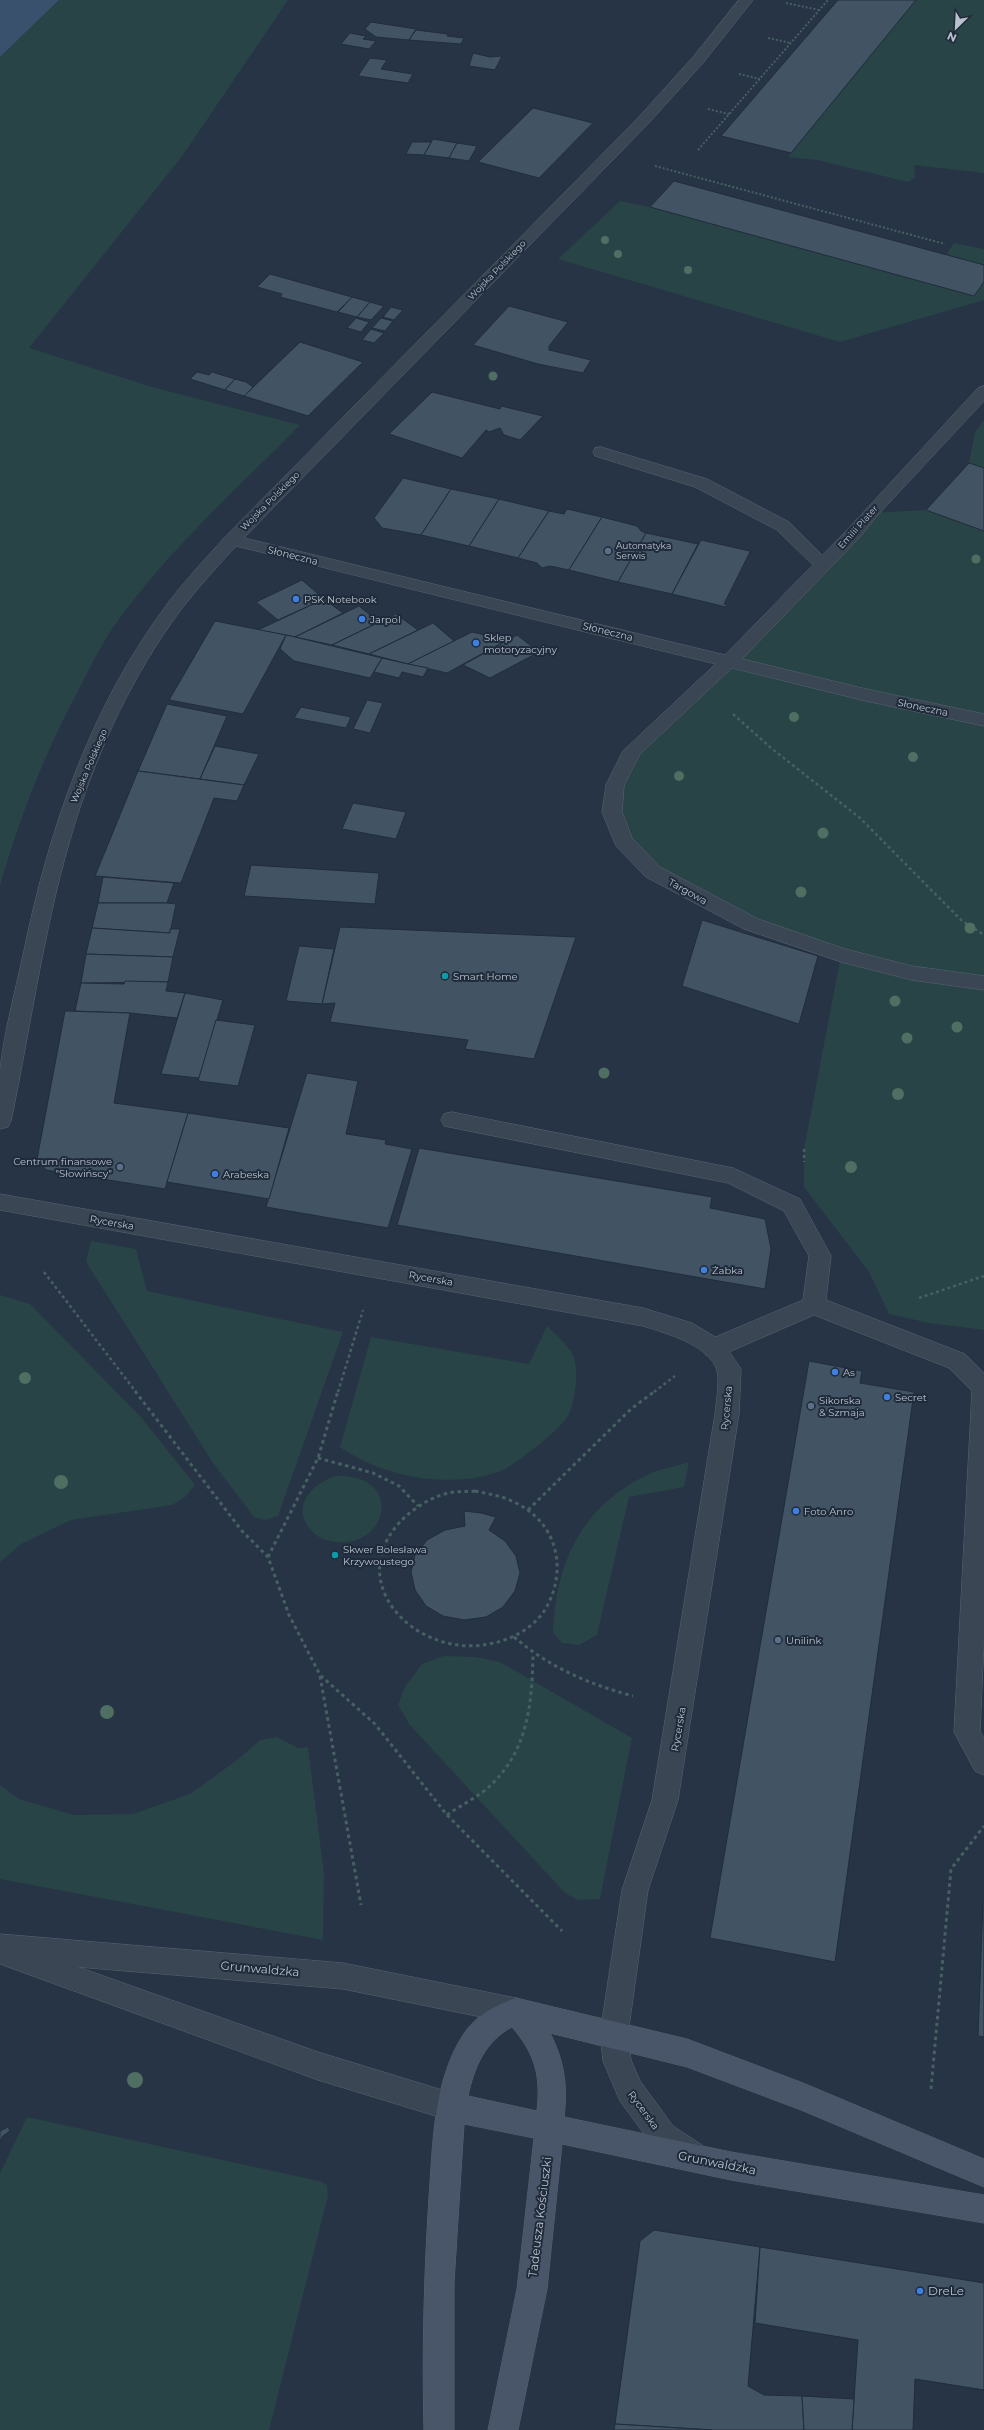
<svg xmlns="http://www.w3.org/2000/svg" width="984" height="2430" font-family="Montserrat,sans-serif">
<style>
.green{fill:#284446}
.water{fill:#39516d}
.building{fill:#425364;stroke:#212d3c}
.lines{fill:none;stroke-linecap:round;stroke-linejoin:round}
.service-casing{stroke:#596472;stroke-width:1}
.minor-casing{stroke:#596472;stroke-width:1}
.tertiary-casing{stroke:#596472;stroke-width:1}
.secondary-casing{stroke:#596472;stroke-width:1}
.path-far2{stroke:#476062;stroke-width:2;stroke-dasharray:2 2;stroke-linecap:butt}
.path-far1{stroke:#476062;stroke-width:2.5;stroke-dasharray:3 3;stroke-linecap:butt}
.path{stroke:#476062;stroke-width:3;stroke-dasharray:3.5 3.5;stroke-linecap:butt}
.service{fill:#3b4655;fill-rule:evenodd}
.minor{fill:#3b4655;fill-rule:evenodd}
.tertiary{fill:#3b4655;fill-rule:evenodd}
.secondary{fill:#495568;fill-rule:evenodd}
.tree{fill:#4e6f61}
.service-dot{fill:#5c6f8a;stroke:#1f2b3a;stroke-width:1.5}
.shop-dot{fill:#3f7fe0;stroke:#1f2b3a;stroke-width:1.5}
.culture-dot{fill:#0f9aa8;stroke:#1f2b3a;stroke-width:1.5}
.labels{text-anchor:middle;stroke-width:4;stroke-linejoin:round;paint-order:stroke}
.far-street-label{font-size:9px;fill:#b9c1ce;stroke:#1f2b3a}
.far-poi-label{font-size:9px;fill:#b9c1ce;stroke:#1f2b3a;text-anchor:start}
.street-label{font-size:10px;fill:#b9c1ce;stroke:#1f2b3a}
.poi-label{font-size:10px;fill:#b9c1ce;stroke:#1f2b3a;text-anchor:start}
.near-street-label{font-size:12px;fill:#b9c1ce;stroke:#1f2b3a}
.near-poi-label{font-size:12px;fill:#b9c1ce;stroke:#1f2b3a;text-anchor:start}
</style>
<rect width="100%" height="100%" fill="#263445"/>
<g class="green">
<path d="M 59,0 L 288,0 L 183,155 L 29,348 L 152,387 L 300,425 C 235,491 165,553 112,629 C 99,649 88,672 77,693 C 44,755 19,819 0,886 L 0,57 Z"/>
<polygon points="916,0 984,0 984,173 914,165 915,178 908,182 817,160 788,157"/>
<polygon points="620,201 650,207 974,296 984,282 984,300 840,342 558,259"/>
<polygon points="954,243 984,249 984,265 946,255"/>
<polygon points="984,420 984,468 969,463 975,432"/>
<polygon points="926,510 984,531 984,1330 929,1323 889,1314 869,1272 804,1187 804,1149 841,955 697,896 623,841 615,785 632,751 870,513"/>
<polygon points="91,1241 136,1249 147,1291 343,1332 278,1516 265,1520 254,1517 213,1463 86,1262"/>
<polygon points="0,1295 30,1304 140,1416 195,1485 185,1497 172,1505 71,1520 21,1544 0,1562"/>
<path d="M 547,1326 C 553,1332 570,1347 573,1355 C 579,1370 576,1396 570,1412 C 565,1427 519,1461 505,1469 C 495,1474 477,1478 467,1479 C 422,1483 376,1472 340,1447 L 371,1337 L 529,1364 Z"/>
<path d="M 689,1462 L 684,1487 L 629,1497 L 597,1635 L 579,1645 L 562,1643 L 553,1632 C 556,1562 581,1508 645,1476 C 658,1469 675,1467 689,1462 Z"/>
<path d="M 336,1476 C 405,1474 388,1548 336,1542 C 329,1541 321,1539 316,1535 C 288,1511 308,1485 336,1476 Z"/>
<polygon points="444,1656 476,1657 500,1662 632,1738 600,1899 578,1900 565,1893 409,1724 398,1705 405,1687 422,1664"/>
<polygon points="277,1737 298,1748 308,1747 324,1874 323,1940 0,1879 0,1785 19,1799 74,1815 133,1814 190,1794 237,1760 260,1740"/>
<polygon points="27,2117 319,2181 327,2185 328,2196 269,2430 0,2430 0,2173"/>
</g>
<polygon class="water" points="0,0 59,0 0,57"/>
<g class="building">
<polygon points="838,0 916,0 791,153 721,136"/>
<polygon points="371,22 416,29 409,40 376,37 365,29"/>
<polygon points="416,30 448,34 447,36 464,38 461,44 409,40"/>
<polygon points="350,33 366,36 363,39 376,41 369,49 341,44"/>
<polygon points="473,53 490,57 502,56 495,70 469,66"/>
<polygon points="370,58 387,60 381,69 413,74 408,83 358,76"/>
<polygon points="533,108 593,123 539,178 478,162"/>
<polygon points="433,139 457,143 449,158 424,155"/>
<polygon points="412,142 431,142 424,155 406,154"/>
<polygon points="457,143 477,146 469,161 449,158"/>
<polygon points="674,181 984,265 984,282 974,296 650,207"/>
<polygon points="270,274 352,297 337,312 280,297 282,294 257,287"/>
<polygon points="352,297 370,302 357,317 338,312"/>
<polygon points="370,302 384,306 371,320 357,317"/>
<polygon points="509,306 568,322 549,346 549,350 591,360 583,373 538,364 473,345"/>
<polygon points="391,307 403,310 394,320 383,317"/>
<polygon points="356,318 369,322 361,332 347,328"/>
<polygon points="381,318 393,321 385,331 372,328"/>
<polygon points="371,329 384,333 374,343 362,340"/>
<polygon points="300,342 363,362 308,416 244,396"/>
<polygon points="197,372 209,375 212,372 235,379 225,390 190,379"/>
<polygon points="235,379 246,382 253,387 244,396 225,390"/>
<polygon points="432,392 500,409 501,406 543,416 520,440 504,435 500,428 489,432 486,430 462,458 389,434"/>
<polygon points="969,463 984,468 984,531 926,510"/>
<polygon points="403,478 451,489 421,535 382,528 374,518"/>
<polygon points="451,489 499,499 469,546 421,535"/>
<polygon points="499,499 549,511 518,558 469,546"/>
<polygon points="567,509 602,517 569,570 550,566 542,568 537,563 518,558 549,511 564,514"/>
<polygon points="602,517 637,526 641,531 646,533 618,582 569,570"/>
<polygon points="646,533 698,544 672,594 618,582"/>
<polygon points="701,540 754,552 750,552 724,604 727,605 726,607 672,594"/>
<polygon points="302,580 324,599 278,620 256,602"/>
<polygon points="324,599 343,613 295,637 258,630"/>
<polygon points="359,606 379,622 332,645 295,637"/>
<polygon points="396,614 418,630 369,654 332,645"/>
<polygon points="215,621 286,635 243,714 169,700"/>
<polygon points="433,623 454,641 408,664 369,654"/>
<polygon points="472,632 507,640 447,673 408,664"/>
<polygon points="286,635 295,637 382,658 370,678 294,661 280,649"/>
<polygon points="517,635 539,652 490,678 463,665"/>
<polygon points="382,658 408,664 428,668 423,677 402,672 399,678 374,672"/>
<polygon points="367,700 383,703 370,733 353,729"/>
<polygon points="167,704 227,716 200,779 138,771"/>
<polygon points="301,707 351,717 346,728 294,718"/>
<polygon points="215,746 259,754 244,785 200,779"/>
<polygon points="138,771 244,785 237,801 214,798 181,883 95,876"/>
<polygon points="353,803 406,812 396,839 342,829"/>
<polygon points="251,865 379,873 375,904 244,896"/>
<polygon points="103,877 174,883 167,903 98,903"/>
<polygon points="98,903 167,903 176,904 170,933 92,928"/>
<polygon points="702,920 818,956 799,1024 682,986"/>
<polygon points="340,927 576,937 534,1059 465,1049 468,1040 330,1022 335,1003 322,1004"/>
<polygon points="92,928 170,933 170,929 180,929 173,957 86,954"/>
<polygon points="299,946 334,949 322,1004 286,1001"/>
<polygon points="86,954 173,957 168,982 81,983"/>
<polygon points="125,981 168,982 166,991 185,993 177,1018 130,1013 75,1011 81,983 124,984"/>
<polygon points="185,993 223,1000 199,1078 161,1074"/>
<polygon points="65,1011 130,1013 114,1103 188,1113 165,1189 46,1170 37,1159"/>
<polygon points="216,1020 255,1025 238,1086 198,1081"/>
<polygon points="307,1073 358,1081 346,1134 386,1140 385,1144 412,1149 388,1228 266,1207"/>
<polygon points="188,1113 289,1128 269,1199 167,1182"/>
<polygon points="419,1148 712,1197 710,1208 765,1219 771,1249 765,1289 397,1225"/>
<polygon points="809,1361 862,1371 860,1383 914,1392 835,1962 710,1938"/>
<polygon points="464,1511 481,1513 496,1517 489,1530 505,1541 516,1556 520,1573 515,1591 503,1607 486,1617 464,1620 443,1616 426,1606 415,1590 411,1572 415,1555 427,1540 445,1530 465,1526"/>
<polygon points="983,1902 984,1902 984,2037 978,2036"/>
<polygon points="8,2127 10,2131 3,2136 0,2142 0,2131"/>
<polygon points="654,2230 760,2247 748,2386 764,2395 802,2396 804,2430 712,2430 615,2424 640,2241"/>
<polygon points="760,2247 984,2283 984,2390 915,2379 913,2430 852,2430 858,2340 755,2323"/>
<polygon points="802,2396 854,2399 852,2430 804,2430"/>
<polygon points="615,2424 712,2430 614,2430"/>
</g>
<g class="lines">
<defs>
<g id="service">
<polygon points="601,447 707,479 789,522 832,565 829,569 817,569 777,530 695,487 595,456 593,452 595,448"/>
<polygon points="730,654 736,656 739,660 736,664 640,754 624,785 622,812 632,838 660,867 758,919 845,949 912,966 984,976 984,990 912,980 841,962 744,929 646,877 616,846 602,812 606,785 623,751 724,656"/>
<polygon points="452,1112 733,1168 800,1199 831,1256 826,1300 965,1354 984,1373 984,1641 980,1731 984,1738 984,1775 975,1771 954,1732 972,1391 949,1368 814,1315 722,1355 714,1357 706,1355 703,1348 706,1341 803,1300 809,1256 784,1211 728,1183 444,1126 441,1120 444,1114"/>
</g>
<g id="minor">
<polygon points="984,386 984,401 876,517 860,537 742,659 866,689 984,714 984,726 866,701 232,545 226,544 223,540 226,536 232,535 725,655 848,529 978,388"/>
<path d="M 0,1194 L 643,1308 L 692,1323 L 722,1341 L 741,1369 L 739,1414 L 678,1800 L 648,1890 L 628,2034 L 631,2060 L 640,2081 L 673,2126 L 702,2145 L 706,2155 L 702,2165 L 692,2169 L 653,2146 L 620,2101 L 603,2061 L 600,2034 L 622,1890 L 652,1800 L 715,1414 C 716,1403 720,1380 717,1371 C 710,1345 665,1333 643,1326 L 0,1210 Z"/>
</g>
<g id="tertiary">
<path d="M 739,0 L 753,0 L 703,63 L 647,125 L 238,544 C 218,566 198,587 180,611 C 134,673 99,747 76,820 C 45,918 32,1021 11,1121 L 8,1127 L 0,1129 C 0,1110 0,1089 0,1070 C 4,1032 15,993 23,955 C 49,829 90,707 168,603 C 186,579 206,558 226,536 L 637,119 L 693,57 Z"/>
<polygon points="0,1934 343,1963 516,1998 526,2001 530,2011 526,2021 516,2024 343,1989 78,1967 318,2052 452,2093 462,2097 466,2107 462,2117 452,2121 318,2080 0,1964"/>
</g>
<path id="secondary" d="M 516,1998 L 687,2039 L 803,2083 L 984,2159 L 984,2187 L 801,2110 L 687,2067 L 550,2033 C 564,2060 568,2086 564,2117 L 731,2152 L 984,2195 L 984,2223 L 731,2180 L 562,2144 L 547,2289 L 518,2430 L 488,2430 L 517,2289 L 534,2138 L 464,2124 L 454,2283 L 454,2430 L 424,2430 C 422,2352 424,2275 429,2197 C 433,2143 433,2082 463,2035 C 476,2015 494,2006 516,1998 ZM 512,2027 C 535,2054 541,2075 537,2111 L 468,2096 C 474,2068 485,2041 512,2027 Z"/>
</defs>
<use href="#service" class="service-casing"/>
<use href="#minor" class="minor-casing"/>
<use href="#tertiary" class="tertiary-casing"/>
<use href="#secondary" class="secondary-casing"/>
<g class="path-far2">
<polyline points="786,3 819,10"/>
<polyline points="768,38 791,43"/>
<polyline points="739,74 760,79"/>
<polyline points="708,109 729,114"/>
<polyline points="698,150 828,0"/>
<polyline points="655,166 945,244"/>
</g>
<g class="path-far1">
<polyline points="733,714 771,748 860,818 961,920 984,935"/>
<polyline points="804,1149 804,1162"/>
<polyline points="44,1272 136,1392"/>
<polyline points="919,1298 984,1276"/>
<polyline points="338,1392 363,1310"/>
<polyline points="654,1392 675,1376"/>
</g>
<g class="path">
<polyline points="135,1391 242,1531 268,1557 289,1615 320,1675 375,1724 447,1815 562,1931"/>
<polyline points="318,1458 373,1473 399,1486 418,1506"/>
<path d="M 475,1491 C 489,1494 503,1496 516,1503 C 557,1523 568,1569 546,1608 C 534,1628 512,1640 489,1644 C 414,1659 338,1579 406,1516 C 418,1506 432,1497 448,1493 C 457,1491 466,1492 475,1491 Z"/>
<polyline points="528,1510 631,1409 655,1391"/>
<polyline points="268,1557 318,1458 338,1391"/>
<path d="M 514,1637 C 549,1667 588,1684 633,1696"/>
<polyline points="320,1676 361,1905"/>
<path d="M 447,1815 C 461,1805 478,1797 490,1786 C 528,1750 532,1704 533,1655"/>
<polyline points="931,2089 951,1869 984,1826"/>
</g>
<use href="#service" class="service"/>
<use href="#minor" class="minor"/>
<use href="#tertiary" class="tertiary"/>
<use href="#secondary" class="secondary"/>
</g>
<g class="tree">
<circle cx="605" cy="240" r="4"/>
<circle cx="618" cy="254" r="4"/>
<circle cx="688" cy="270" r="4"/>
<circle cx="493" cy="376" r="4.5"/>
<circle cx="976" cy="559" r="4.5"/>
<circle cx="794" cy="717" r="5"/>
<circle cx="913" cy="757" r="5"/>
<circle cx="679" cy="776" r="5"/>
<circle cx="823" cy="833" r="5.5"/>
<circle cx="801" cy="892" r="5.5"/>
<circle cx="970" cy="928" r="5.5"/>
<circle cx="895" cy="1001" r="5.5"/>
<circle cx="957" cy="1027" r="5.5"/>
<circle cx="907" cy="1038" r="5.5"/>
<circle cx="604" cy="1073" r="5.5"/>
<circle cx="898" cy="1094" r="6"/>
<circle cx="851" cy="1167" r="6"/>
<circle cx="25" cy="1378" r="6"/>
<circle cx="61" cy="1482" r="7"/>
<circle cx="107" cy="1712" r="7"/>
<circle cx="135" cy="2080" r="8"/>
</g>
<g class="service-dot">
<circle cx="608" cy="551" r="4"/>
<circle cx="120" cy="1167" r="4"/>
<circle cx="811" cy="1406" r="4"/>
<circle cx="778" cy="1640" r="4"/>
</g>
<g class="shop-dot">
<circle cx="296" cy="599" r="4"/>
<circle cx="362" cy="619" r="4"/>
<circle cx="476" cy="643" r="4"/>
<circle cx="215" cy="1174" r="4"/>
<circle cx="704" cy="1270" r="4"/>
<circle cx="835" cy="1372" r="4"/>
<circle cx="887" cy="1397" r="4"/>
<circle cx="796" cy="1511" r="4"/>
<circle cx="920" cy="2291" r="4"/>
</g>
<g class="culture-dot">
<circle cx="445" cy="976" r="4"/>
<circle cx="335" cy="1555" r="4"/>
</g>
<g class="labels">
<g class="far-street-label">
<text transform="translate(497 270) rotate(-46)" y="3">Wojska Polskiego</text>
<text transform="translate(270 501) rotate(-45)" y="3">Wojska Polskiego</text>
<text transform="translate(858 527) rotate(-48)" y="3">Emilii Plater</text>
<text transform="translate(89 766) rotate(-67)" y="3">Wojska Polskiego</text>
</g>
<g class="far-poi-label">
<text x="616" y="549">Automatyka<tspan x="616" dy="10">Serwis</tspan></text>
</g>
<g class="street-label">
<text transform="translate(293 555) rotate(14)" y="4">Słoneczna</text>
<text transform="translate(608 631) rotate(14)" y="4">Słoneczna</text>
<text transform="translate(923 707) rotate(12)" y="4">Słoneczna</text>
<text transform="translate(688 891) rotate(29)" y="4">Targowa</text>
<text transform="translate(112 1222) rotate(10)" y="4">Rycerska</text>
<text transform="translate(431 1278) rotate(10)" y="4">Rycerska</text>
<text transform="translate(726 1408) rotate(-85)" y="4">Rycerska</text>
<text transform="translate(678 1729) rotate(-80)" y="4">Rycerska</text>
<text transform="translate(644 2110) rotate(54)" y="4">Rycerska</text>
</g>
<g class="poi-label">
<text x="304" y="603">PSK Notebook</text>
<text x="370" y="623">Jarpol</text>
<text x="484" y="641">Sklep<tspan x="484" dy="12">motoryzacyjny</tspan></text>
<text x="453" y="980">Smart Home</text>
<text x="112" y="1165" text-anchor="end">Centrum finansowe<tspan x="112" dy="12">"Słowińscy"</tspan></text>
<text x="223" y="1178">Arabeska</text>
<text x="712" y="1274">Żabka</text>
<text x="843" y="1376">As</text>
<text x="895" y="1401">Secret</text>
<text x="819" y="1404">Sikorska<tspan x="819" dy="12">&amp; Szmaja</tspan></text>
<text x="804" y="1515">Foto Anro</text>
<text x="343" y="1553">Skwer Bolesława<tspan x="343" dy="12">Krzywoustego</tspan></text>
<text x="786" y="1644">Unilink</text>
</g>
<g class="near-street-label">
<text transform="translate(260 1969) rotate(5)" y="4">Grunwaldzka</text>
<text transform="translate(717 2163) rotate(11)" y="4">Grunwaldzka</text>
<text transform="translate(540 2217) rotate(-83)" y="4">Tadeusza Kościuszki</text>
</g>
<g class="near-poi-label">
<text x="928" y="2295">DreLe</text>
</g>
</g>
<g transform="translate(956 28) rotate(204)" stroke="#1f2b3a" stroke-width="3" paint-order="stroke">
<path d="M0-3L7 15L0 10L-7 15Z" fill="#b9c1ce"/>
<text y="-6" font-size="11" font-weight="bold" text-anchor="middle" fill="#b9c1ce">N</text>
</g>
</svg>
